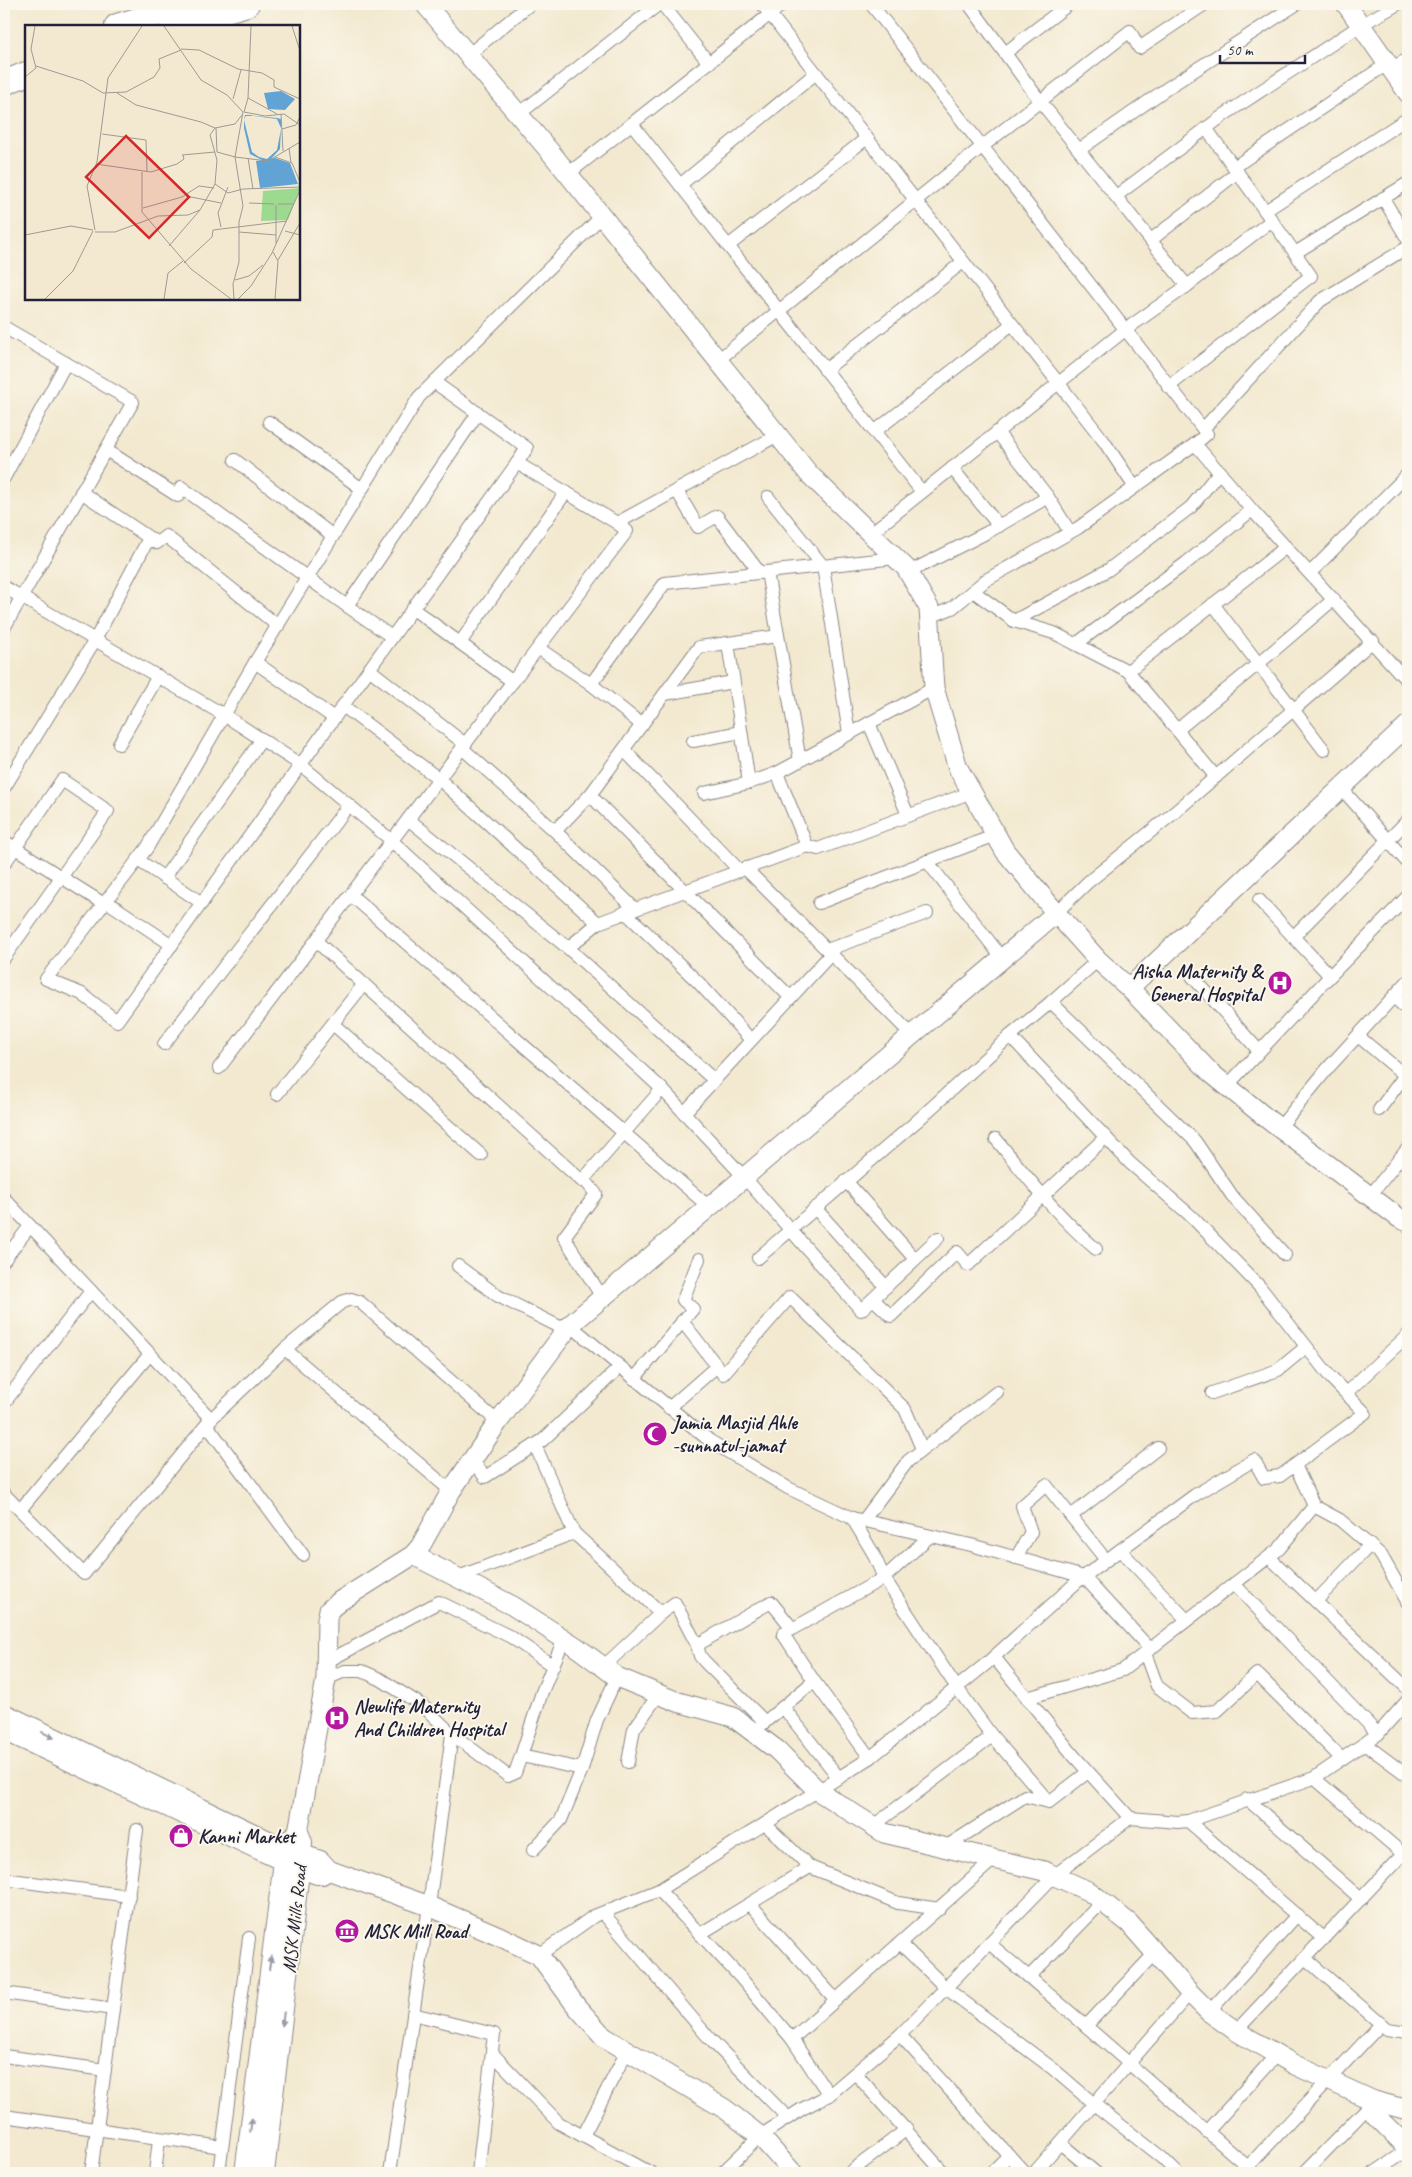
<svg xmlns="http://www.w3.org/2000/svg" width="1412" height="2177" font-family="Caveat,sans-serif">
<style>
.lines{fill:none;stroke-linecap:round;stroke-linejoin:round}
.street-casing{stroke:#8a8686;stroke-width:14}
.secondary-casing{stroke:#8a8686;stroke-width:21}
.primary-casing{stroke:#8a8686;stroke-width:22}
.highway-casing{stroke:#8a8686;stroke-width:26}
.street{stroke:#fff;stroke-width:12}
.secondary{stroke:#fff;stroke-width:19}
.primary{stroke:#fff;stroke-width:20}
.highway{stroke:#fff;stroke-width:24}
.oneway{fill:#9c9ca7}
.labels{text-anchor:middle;stroke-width:4;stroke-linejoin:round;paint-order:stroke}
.poi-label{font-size:20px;font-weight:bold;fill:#22223b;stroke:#fbf7ec;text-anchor:start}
.street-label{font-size:20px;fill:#22223b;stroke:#fbf7ec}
.inset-road{fill:none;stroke:#9f9994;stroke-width:1}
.view{fill:#d62828;fill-opacity:0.15;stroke:#d62828;stroke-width:2.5}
.inset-edge{fill:none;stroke:#22223b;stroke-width:2.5}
</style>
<rect width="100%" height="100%" fill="#fbf7ec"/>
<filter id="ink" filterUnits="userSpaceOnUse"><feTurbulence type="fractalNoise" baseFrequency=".02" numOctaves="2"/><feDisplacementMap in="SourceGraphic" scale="10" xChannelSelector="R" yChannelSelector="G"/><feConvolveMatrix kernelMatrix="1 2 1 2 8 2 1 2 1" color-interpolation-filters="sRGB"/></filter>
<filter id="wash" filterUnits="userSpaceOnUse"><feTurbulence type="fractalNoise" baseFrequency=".0096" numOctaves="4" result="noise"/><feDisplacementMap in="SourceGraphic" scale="20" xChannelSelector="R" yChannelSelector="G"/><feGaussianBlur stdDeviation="1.12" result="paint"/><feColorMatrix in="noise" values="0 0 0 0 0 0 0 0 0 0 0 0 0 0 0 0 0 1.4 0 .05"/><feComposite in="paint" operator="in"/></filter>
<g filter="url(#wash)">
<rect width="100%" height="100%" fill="#f3e9d0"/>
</g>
<g filter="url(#ink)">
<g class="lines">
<defs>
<g id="street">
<polyline points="662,4 709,63"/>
<polyline points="762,4 1103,440 1134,486"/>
<polyline points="871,4 1207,434 1195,444 1252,510 1408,682"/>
<polyline points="1005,53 1069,4"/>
<polyline points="468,55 530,4"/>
<polyline points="1390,69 1408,59"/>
<polyline points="519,114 659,4"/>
<polyline points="632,124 922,492"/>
<polyline points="1206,128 1295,253"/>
<polyline points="1079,150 1169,87 1297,4"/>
<polyline points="1234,167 1387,64"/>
<polyline points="568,174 783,4"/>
<polyline points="680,185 816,73"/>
<polyline points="1116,196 1224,115 1361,25 1398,4"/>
<polyline points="1383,198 1408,240"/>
<polyline points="1265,211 1408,118"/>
<polyline points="602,216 419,397 255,662 147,848 46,979 82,994 117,1021 517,463 617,523 778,435"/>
<polyline points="1151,240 1238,172"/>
<polyline points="728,246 867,138"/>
<polyline points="1187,286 1272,220"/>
<polyline points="4,327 133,402 4,628"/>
<polyline points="718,360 983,146 1130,31 1139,48 1205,4"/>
<polyline points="825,370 963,262"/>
<polyline points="434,382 527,448 517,463"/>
<polyline points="1168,387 1311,276 1295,253 1408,183"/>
<polyline points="269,422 362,489"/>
<polyline points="1203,429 1320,301 1408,247"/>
<polyline points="874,432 1012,324"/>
<polyline points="106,450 178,496 181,487 347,606"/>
<polyline points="235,460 333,536"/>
<polyline points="952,468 999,526"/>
<polyline points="4,478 66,363"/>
<polyline points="677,491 698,527 717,516 760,573"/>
<polyline points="81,492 157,543 166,536 278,626"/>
<polyline points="768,497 823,566 849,734"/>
<polyline points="1048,497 1070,532"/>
<polyline points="871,533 1125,330 1187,286 1040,101 971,7"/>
<polyline points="767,572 800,761"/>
<polyline points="909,572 988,532 1048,497 997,432"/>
<polyline points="1310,573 1408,474"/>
<polyline points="4,587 224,715 301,765 392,841 662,1089 744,1177 861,1310 938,1238"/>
<polyline points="973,591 1014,621 1054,633 1128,671 1216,777"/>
<polyline points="1213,604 1324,750"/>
<polyline points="413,609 460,643 566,492"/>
<polyline points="930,617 952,608 986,580 1078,528 1195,444"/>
<polyline points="1014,621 1108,570 1191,507 1220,471"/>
<polyline points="392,637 347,606 478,413"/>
<polyline points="460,643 513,682"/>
<polyline points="728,643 749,783 777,773"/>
<polyline points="1076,644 1186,563 1252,510"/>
<polyline points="538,648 591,684 665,583 896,558"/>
<polyline points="255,662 334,718"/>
<polyline points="369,669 465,744"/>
<polyline points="1128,671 1286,547"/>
<polyline points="591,684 642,725"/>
<polyline points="665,694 733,682"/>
<polyline points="343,706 439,779 598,923"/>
<polyline points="869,723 908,815"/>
<polyline points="1177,730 1258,664 1334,599"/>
<polyline points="693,741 741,732"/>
<polyline points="119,744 158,676"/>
<polyline points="462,748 555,831 590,795 699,647 778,636"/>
<polyline points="624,750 739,870"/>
<polyline points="4,788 95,640 149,538"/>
<polyline points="1341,788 1408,863"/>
<polyline points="704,793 749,783"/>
<polyline points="590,795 790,997"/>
<polyline points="408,819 568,948 598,923 807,846 777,773 934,688"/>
<polyline points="555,831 635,909"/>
<polyline points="4,841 104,904"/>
<polyline points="807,846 818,849 972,792"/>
<polyline points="138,860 202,903"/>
<polyline points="927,861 1002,958"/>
<polyline points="4,864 62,780 108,811 4,958"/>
<polyline points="745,868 831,954"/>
<polyline points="164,878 262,739"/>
<polyline points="351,895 709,1207"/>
<polyline points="106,901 172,945"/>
<polyline points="819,903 996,835"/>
<polyline points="625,912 699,983 751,1040"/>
<polyline points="1056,913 1088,882 1175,812 1373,641"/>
<polyline points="1293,937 1408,820"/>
<polyline points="316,941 582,1181 662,1089"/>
<polyline points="568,948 714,1080"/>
<polyline points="827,950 927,913"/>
<polyline points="1192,976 1259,1051"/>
<polyline points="1330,976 1408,896"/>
<polyline points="1394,997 1408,1010"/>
<polyline points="1051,1002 1195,1141 1233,1197 1285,1255"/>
<polyline points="333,1024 481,1155"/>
<polyline points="1358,1036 1408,1078"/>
<polyline points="164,1044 349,805"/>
<polyline points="219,1068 627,531 617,523"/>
<polyline points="1227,1086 1330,976 1259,900"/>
<polyline points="277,1094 364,984"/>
<polyline points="1379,1110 1408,1071"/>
<polyline points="684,1113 831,954 912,1035"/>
<polyline points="1280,1127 1328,1068 1408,981"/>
<path d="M 996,1139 C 1028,1178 1057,1216 1096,1249"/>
<polyline points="584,1179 596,1194 564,1237 602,1297"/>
<polyline points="846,1181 915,1259"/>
<polyline points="1370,1196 1408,1148"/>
<polyline points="4,1198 211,1419"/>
<polyline points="815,1208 886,1287"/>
<polyline points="758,1258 917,1121 1010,1036 1051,1002 1098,960"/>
<polyline points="4,1260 30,1226"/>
<polyline points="458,1266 498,1296 566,1330"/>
<polyline points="873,1299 891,1316 957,1252 968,1265 1106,1137"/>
<polyline points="682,1321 723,1374 790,1297 905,1409 922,1449"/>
<polyline points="570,1325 710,1441 788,1488 852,1518 873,1553 884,1578 957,1688 992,1736 873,1826"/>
<polyline points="285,1349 342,1302 351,1299 360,1302 498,1422"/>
<polyline points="634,1379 693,1309 683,1300 699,1259"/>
<polyline points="1212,1393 1278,1370 1306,1347"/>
<polyline points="1346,1393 1408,1335"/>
<polyline points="4,1403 91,1291"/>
<polyline points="669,1408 717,1366"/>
<polyline points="207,1425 303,1555"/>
<polyline points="535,1445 574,1533"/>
<polyline points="472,1460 485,1477 543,1440 620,1367"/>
<polyline points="4,1494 84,1574 211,1419 285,1349 451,1491"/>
<polyline points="1314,1506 1340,1520 1381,1555 1408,1603"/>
<polyline points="20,1510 150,1354"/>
<polyline points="1071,1516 1158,1448"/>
<polyline points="852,1518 971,1545 1084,1577 1150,1649"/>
<polyline points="863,1521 908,1461 997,1392"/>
<polyline points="1120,1550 1187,1620"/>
<polyline points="1269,1557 1408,1689"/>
<polyline points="1016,1558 1031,1532 1022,1506 1046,1485 1106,1560"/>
<polyline points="458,1577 574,1533 661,1613 603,1667"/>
<polyline points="1234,1584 1378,1734"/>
<polyline points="1316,1601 1370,1545"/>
<polyline points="661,1613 675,1603 697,1645 771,1602 792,1628"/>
<polyline points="564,1639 542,1692 521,1756 582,1769 597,1720 617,1677"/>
<polyline points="697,1645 700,1656 704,1661 765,1722"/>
<polyline points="1145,1653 1157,1686 1192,1713 1217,1711 1257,1674 1342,1759"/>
<polyline points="994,1657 1074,1756 1130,1818"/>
<polyline points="326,1662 439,1602 511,1637 553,1666"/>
<polyline points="326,1679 345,1671 362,1671 380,1679 423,1706 452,1734 429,1906 390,2173"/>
<polyline points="1027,1698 1123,1670 1279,1549 1314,1506 1295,1465"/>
<polyline points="783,1707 839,1778"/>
<polyline points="760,1726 814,1681"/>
<polyline points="452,1734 508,1776 515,1773 521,1756"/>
<polyline points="992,1736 1049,1802"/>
<polyline points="1365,1744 1408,1776"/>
<polyline points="870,1758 814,1681 783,1634 884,1578 930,1536"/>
<polyline points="628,1762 634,1729 659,1694"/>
<polyline points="1314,1778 1408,1858"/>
<polyline points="1247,1799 1361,1899"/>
<polyline points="1188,1821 1324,1939"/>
<polyline points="944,1848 1025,1796 1049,1802 1088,1772"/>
<polyline points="533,1850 561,1820 582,1769"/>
<polyline points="810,1867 898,1903 940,1909"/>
<polyline points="4,1879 129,1896"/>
<polyline points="659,1890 740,1977 792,2039 829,2095"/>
<polyline points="750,1904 836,2000"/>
<polyline points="603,1913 709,2038 788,2118"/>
<polyline points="700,1934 810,1867 765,1824"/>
<polyline points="989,1943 1086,2026 1155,1953"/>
<polyline points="901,1944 947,1989 1052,2068 1094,2104 1162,2158 1177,2173"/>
<polyline points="539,1955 594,1916 659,1890 870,1758 986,1664 1078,1581 1195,1495 1254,1460 1264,1478 1280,1476 1365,1413 1331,1378 1260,1287 1191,1216 1130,1163 1010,1036"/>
<polyline points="1306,1959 1387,2029 1408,2032"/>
<polyline points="1029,1977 1102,1902"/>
<polyline points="4,1993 113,2009"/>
<polyline points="1209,2012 1297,1915"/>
<polyline points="413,2014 494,2034 478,2173"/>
<polyline points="1086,2026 1255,2173"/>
<polyline points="1236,2031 1403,1854"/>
<polyline points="900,2035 1025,2173"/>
<polyline points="792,2039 993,1860"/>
<polyline points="492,2053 559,2123 651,2173"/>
<polyline points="4,2056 105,2070"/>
<polyline points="856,2074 944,2173"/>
<polyline points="4,2116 222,2147"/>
<polyline points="1207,2132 1277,2054"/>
<polyline points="583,2136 627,2051"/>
<polyline points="1060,2143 1096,2173"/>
<polyline points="91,2173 137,1830"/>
<polyline points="155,2173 159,2139"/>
<polyline points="219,2173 249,1938"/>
<polyline points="722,2173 760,2136 802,2109 829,2095 900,2035 1055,1875 1130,1818 1178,1822 1188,1821 1314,1778 1378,1734 1408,1700"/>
<polyline points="849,2173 907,2129"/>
<polyline points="991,2173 1009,2155"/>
<polyline points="1034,2173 1190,1993"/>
<polyline points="1242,2173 1381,2024"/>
<polyline points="1304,2173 1374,2101"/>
<polyline points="1374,2173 1408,2150"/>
</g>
<g id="secondary">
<polyline points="425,4 552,154 809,474 906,568 929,608 934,688 958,768 1005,851 1056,913 1098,960 1129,988 1211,1073 1270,1121 1399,1218 1408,1222"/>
<polyline points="1346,4 1408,93"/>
<polyline points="1129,988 1408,725"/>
<polyline points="413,1555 513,1606 575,1646 617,1677 678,1702 733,1717 777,1750 818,1791 884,1833 1044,1871 1090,1892 1129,1923 1190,1993 1209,2012 1236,2031 1295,2065 1374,2101 1408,2110"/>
<polyline points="298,1832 326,1679 327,1619 329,1610 340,1601 413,1555 420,1547 451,1491 498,1422 570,1325 1056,913"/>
<polyline points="328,1870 429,1906 501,1937 539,1955 577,2007 604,2037 725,2109 760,2136 793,2173"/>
<polyline points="1374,2101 1375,2115 1408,2148"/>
</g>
<g id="primary">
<polyline points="4,1714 287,1850 320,1861 328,1870 322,1874 317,1874 284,1861 4,1730"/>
<polyline points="245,2173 284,1861 290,1840 298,1832 302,1842 301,1854 264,2173"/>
</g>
<g id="highway">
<polyline points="117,26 191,4"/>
<polyline points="172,26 247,4"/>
<polyline points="4,83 26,74"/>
</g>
</defs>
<use href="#street" class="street-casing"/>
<use href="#secondary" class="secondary-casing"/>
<use href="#primary" class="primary-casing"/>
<use href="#highway" class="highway-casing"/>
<use href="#street" class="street"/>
<use href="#secondary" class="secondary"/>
<use href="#primary" class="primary"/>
<use href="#highway" class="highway"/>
</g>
<defs><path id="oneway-solid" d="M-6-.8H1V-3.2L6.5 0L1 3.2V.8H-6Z" transform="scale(1.25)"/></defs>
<g class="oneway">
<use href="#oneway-solid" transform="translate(48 1735) rotate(26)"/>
<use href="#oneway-solid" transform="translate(270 1963) rotate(-82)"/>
<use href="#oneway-solid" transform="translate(283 2019) rotate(97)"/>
<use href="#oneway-solid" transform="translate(251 2125) rotate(-83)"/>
</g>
</g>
<defs>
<symbol id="hospital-disc" viewBox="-11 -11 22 22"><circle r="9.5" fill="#b5179e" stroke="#fbf7ec"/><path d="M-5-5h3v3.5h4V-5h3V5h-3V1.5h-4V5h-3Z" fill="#fff"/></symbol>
<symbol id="mosque-disc" viewBox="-11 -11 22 22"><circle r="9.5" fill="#b5179e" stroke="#fbf7ec"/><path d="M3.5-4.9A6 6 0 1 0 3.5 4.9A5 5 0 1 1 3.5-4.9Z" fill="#fff"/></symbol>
<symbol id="shop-disc" viewBox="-11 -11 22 22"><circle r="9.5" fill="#b5179e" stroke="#fbf7ec"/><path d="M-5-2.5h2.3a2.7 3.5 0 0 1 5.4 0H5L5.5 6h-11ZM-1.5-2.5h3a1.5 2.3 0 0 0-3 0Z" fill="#fff"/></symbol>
<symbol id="museum-disc" viewBox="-11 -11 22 22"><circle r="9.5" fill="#b5179e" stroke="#fbf7ec"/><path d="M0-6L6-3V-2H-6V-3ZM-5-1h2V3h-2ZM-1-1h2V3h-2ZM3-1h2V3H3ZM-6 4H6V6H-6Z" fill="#fff"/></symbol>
</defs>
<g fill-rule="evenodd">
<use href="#hospital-disc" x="1266" y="969" width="28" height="28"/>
<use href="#mosque-disc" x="641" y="1420" width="28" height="28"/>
<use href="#hospital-disc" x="323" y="1704" width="28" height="28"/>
<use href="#shop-disc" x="167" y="1822" width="28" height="28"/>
<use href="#museum-disc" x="333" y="1917" width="28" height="28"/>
</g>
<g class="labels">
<g class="poi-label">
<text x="1262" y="978" text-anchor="end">Aisha Maternity &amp;<tspan x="1262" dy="23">General Hospital</tspan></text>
<text x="672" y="1429">Jamia Masjid Ahle<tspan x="672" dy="23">-sunnatul-jamat</tspan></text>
<text x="354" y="1713">Newlife Maternity<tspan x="354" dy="23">And Children Hospital</tspan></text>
<text x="198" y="1843">Kanni Market</text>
<text x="364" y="1938">MSK Mill Road</text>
</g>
<g class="street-label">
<text transform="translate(294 1919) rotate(-84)" y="7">MSK Mills Road</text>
</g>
</g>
<g transform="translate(25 25)">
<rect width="275" height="275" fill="#f3e9d0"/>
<path d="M 275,163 L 263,195 L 236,196 L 238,166 Z" fill="#9cda8f"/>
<path d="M 256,66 L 270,74 L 260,85 L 243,84 L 239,68 ZM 220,90 L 252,93 L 256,94 L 256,103 L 252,94 L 221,90 L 219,95 L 227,127 L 234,132 L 242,134 L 252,125 L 256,104 L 255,124 L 246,134 L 237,135 L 225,129 L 219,103 L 219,95 ZM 250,133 L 265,138 L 273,159 L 235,163 L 231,136 Z" fill="#60a3d4"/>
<path class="inset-road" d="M 139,1 L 176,55 L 202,70 L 218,87M 267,1 L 275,26M 156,24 L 174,25 L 213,44 L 237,48 L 249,55 L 249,62 L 275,74M 11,41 L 58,56 L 78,68 L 101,67 L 129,52 L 135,43 L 134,34 L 156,25M 0,52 L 11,43 L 6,24 L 10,1M 92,68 L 111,80 L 176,97 L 190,103 L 210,99 L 217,90M 223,73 L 252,89M 208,74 L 216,45M 219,87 L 223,73 L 226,1M 219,87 L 240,91 L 259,89 L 275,100M 256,89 L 258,126M 190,103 L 185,110 L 192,135 L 190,159M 191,103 L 192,127 L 210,132M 257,104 L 271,100 L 275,92M 77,109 L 121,115 L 122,147M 264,123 L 266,138M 157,130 L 190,127M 210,132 L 243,136 L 275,117M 250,132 L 267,138 L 275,157M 223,133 L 228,164M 71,139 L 126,147 L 152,139 L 159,134 L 158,130M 117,147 L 117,187 L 123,194M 161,171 L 196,178M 224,178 L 249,179M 253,179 L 269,179M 118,183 L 157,172 L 174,161 L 189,163M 123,194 L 166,244 L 206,274M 196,202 L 193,188 L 203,162M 70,205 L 62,161 L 72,137 L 83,53 L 117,1M 260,206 L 275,210M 70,207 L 90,207 L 133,191 L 163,190 L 175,185 L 190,159 L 203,168 L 218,164 L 275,162M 214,207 L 251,210M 0,210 L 46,201 L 68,205M 251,218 L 251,180M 144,221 L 175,185M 248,227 L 253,236 L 250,274M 253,235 L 275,198M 159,238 L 187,212 L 188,205 L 262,196M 210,255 L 224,251 L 238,240M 20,274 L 48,246 L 68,206M 139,274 L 143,248 L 158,236M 209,274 L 208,259 L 214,237 L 214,197 L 218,181 L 210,132 L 218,87M 213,274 L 226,261 L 247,228 L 275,165"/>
<path class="view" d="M 101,111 L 164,172 L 124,213 L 61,152 Z"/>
<rect width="275" height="275" class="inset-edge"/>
</g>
<rect width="1412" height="2177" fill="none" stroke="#fbf7ec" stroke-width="20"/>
<path d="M1220 55v8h85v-8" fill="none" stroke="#22223b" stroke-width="2.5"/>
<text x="1227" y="55" font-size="15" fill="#22223b" stroke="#fbf7ec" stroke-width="4" paint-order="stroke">50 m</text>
</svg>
